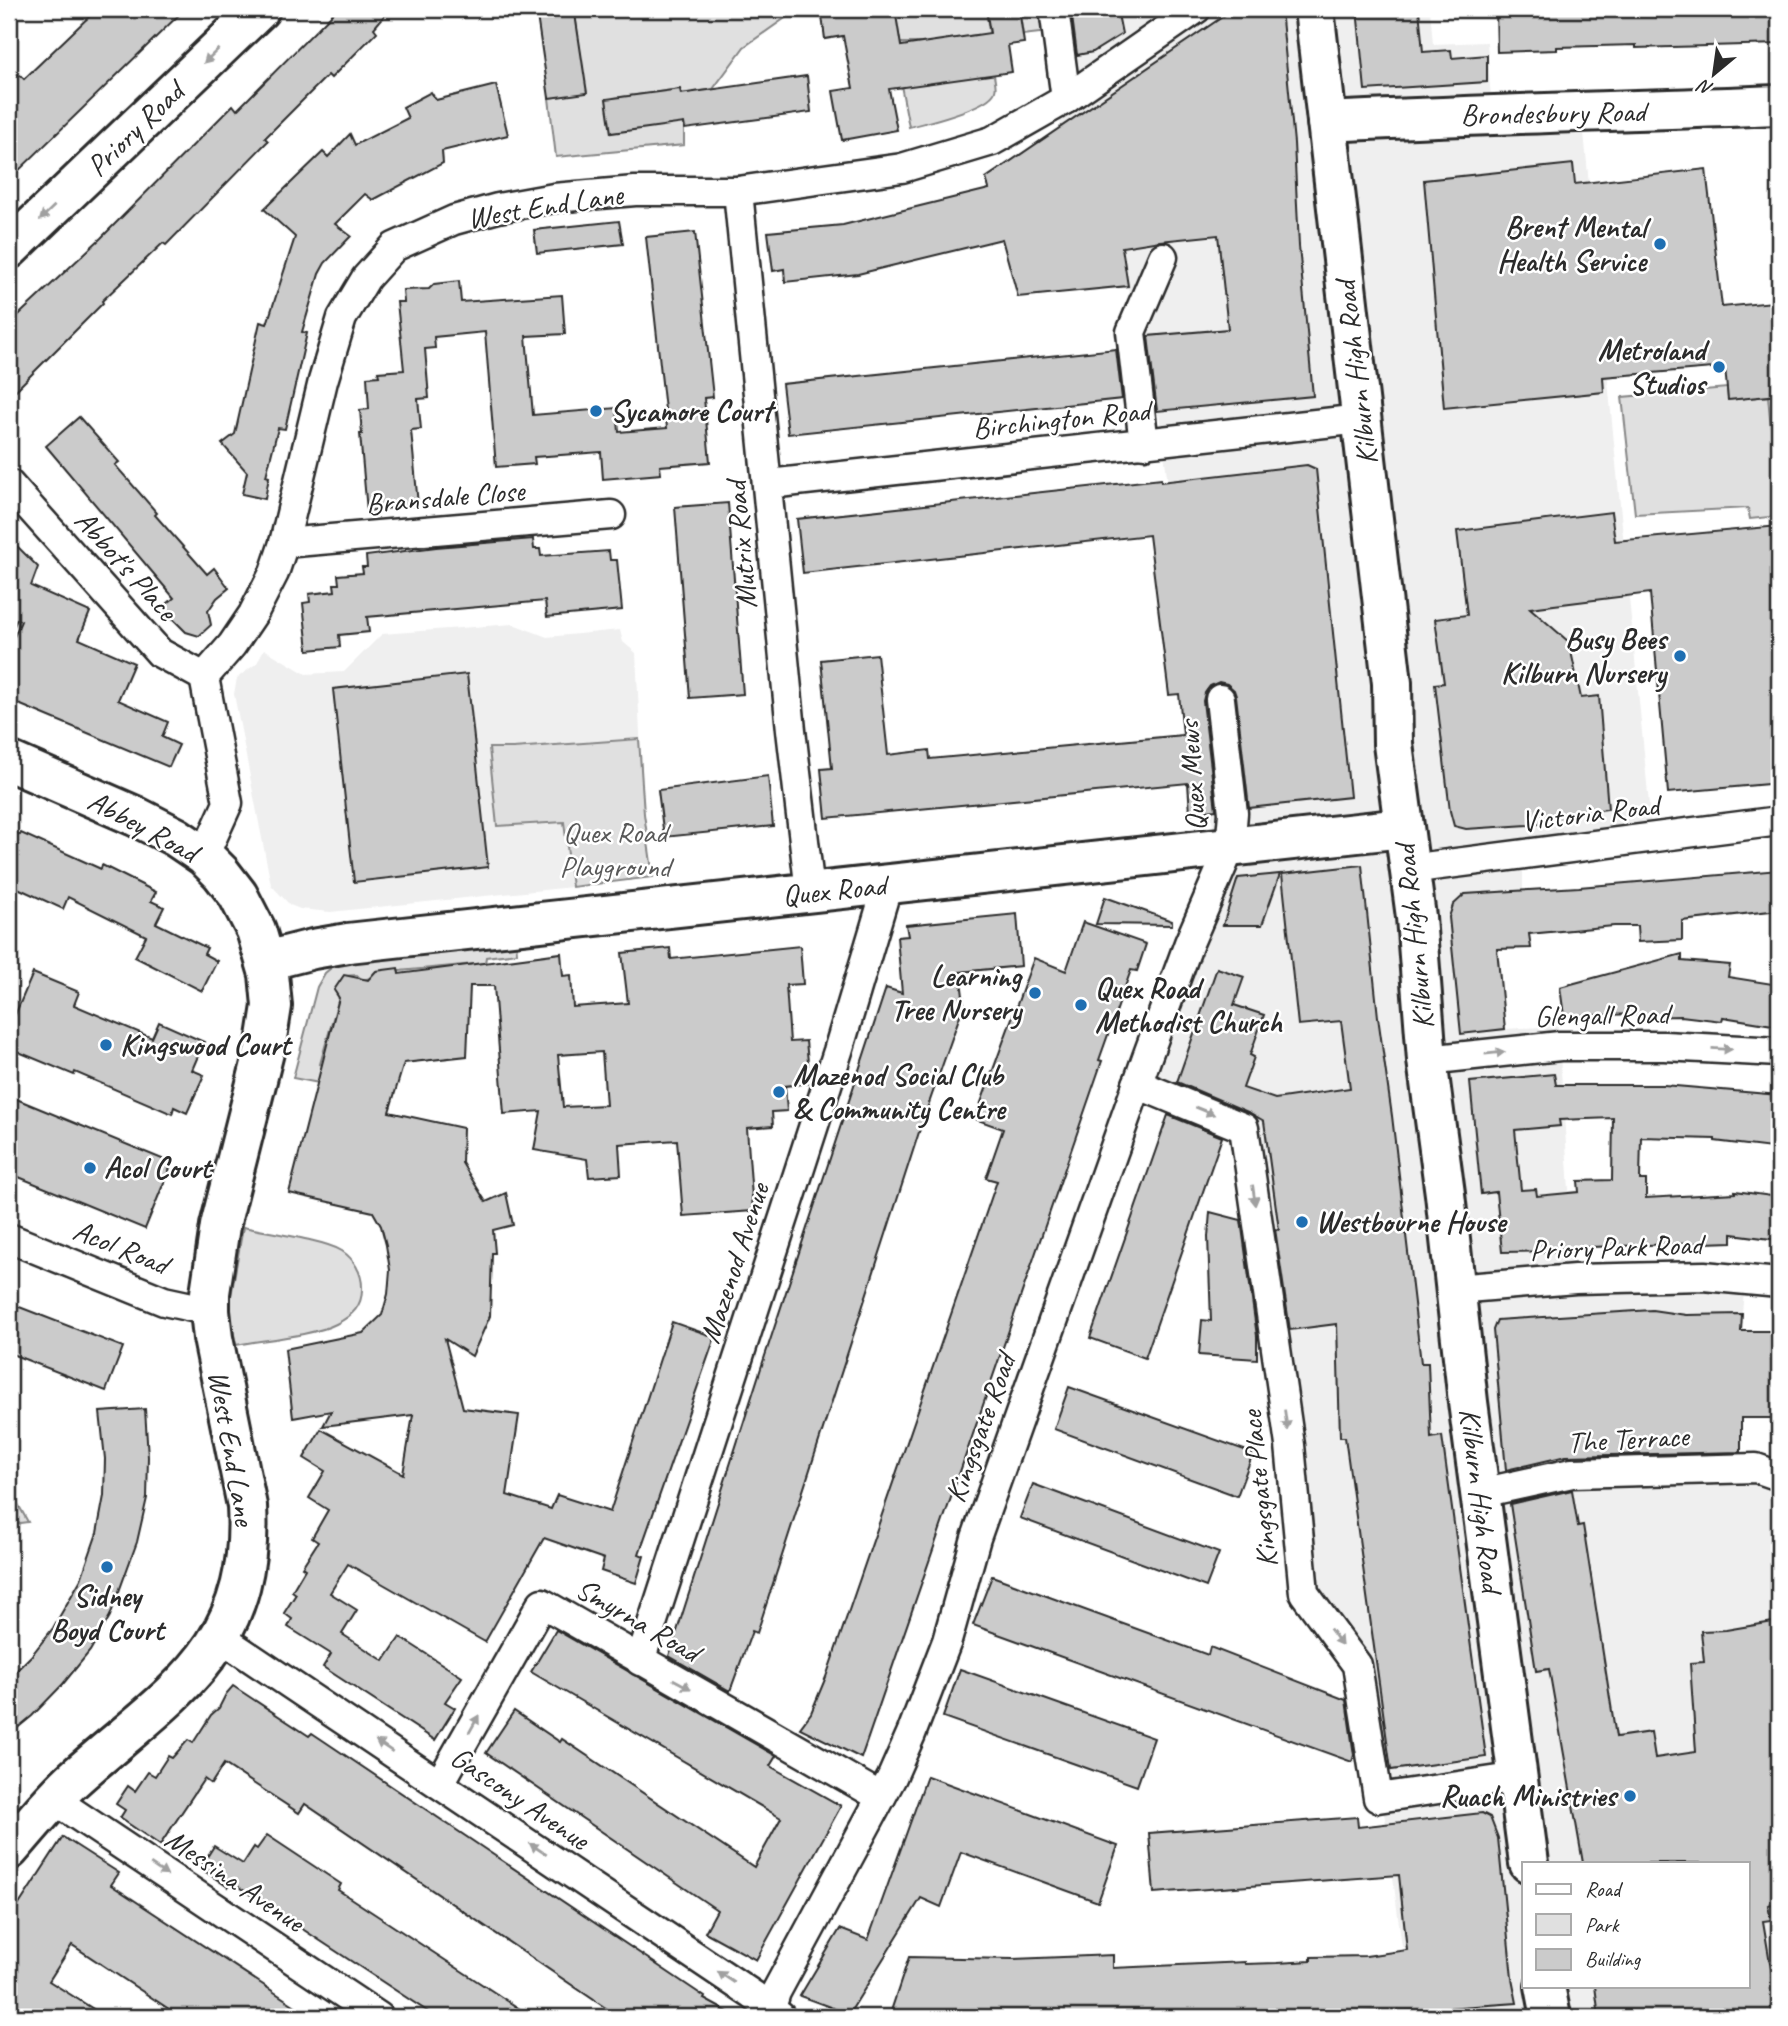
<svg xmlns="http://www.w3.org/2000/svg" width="1788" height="2026" font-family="Caveat,sans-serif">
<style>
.built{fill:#efefef;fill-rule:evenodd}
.green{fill:#e0e0e0;stroke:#868686;stroke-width:2}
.building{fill:#cbcbcb;stroke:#2b2b2b;stroke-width:2;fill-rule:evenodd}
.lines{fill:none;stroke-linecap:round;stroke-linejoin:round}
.street-casing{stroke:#2b2b2b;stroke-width:33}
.secondary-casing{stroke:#2b2b2b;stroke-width:44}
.primary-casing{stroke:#2b2b2b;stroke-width:44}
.street{stroke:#fff;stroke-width:28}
.secondary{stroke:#fff;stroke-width:38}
.primary{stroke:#fff;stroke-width:38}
.oneway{fill:#a0a0a0}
.poi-dot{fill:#1f6fb2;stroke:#fff;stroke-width:2.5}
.labels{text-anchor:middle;stroke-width:5;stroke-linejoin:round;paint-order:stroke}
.street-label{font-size:30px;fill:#2b2b2b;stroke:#fff}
.poi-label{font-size:30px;font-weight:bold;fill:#2b2b2b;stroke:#fff;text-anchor:start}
.park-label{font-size:30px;fill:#585858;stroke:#fff}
</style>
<rect width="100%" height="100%" fill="#fff"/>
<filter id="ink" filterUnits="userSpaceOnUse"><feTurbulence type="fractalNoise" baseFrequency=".0143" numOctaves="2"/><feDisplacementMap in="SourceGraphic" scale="14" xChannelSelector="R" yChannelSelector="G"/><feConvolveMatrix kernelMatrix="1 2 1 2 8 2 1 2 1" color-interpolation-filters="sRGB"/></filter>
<g filter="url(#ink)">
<g class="built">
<path d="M 1045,9 L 1430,9 L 1433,44 L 1487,42 L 1492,114 L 1582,112 L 1651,825 L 1523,841 L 1523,889 L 1531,948 L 1497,949 L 1499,972 L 1505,1029 L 1558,1026 L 1575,1278 L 1745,1280 L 1742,1314 L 1741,1456 L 1779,1458 L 1779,2017 L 1424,2017 L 1421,2010 L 1416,1946 L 1402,1947 L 1386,1824 L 1354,1657 L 1300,1559 L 1248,1126 L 1145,1082 L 1217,857 L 1159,415 L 1146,415 L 1128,287 L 1018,297 L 986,178 L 1061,128 ZM 1524,1863 L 1748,1863 L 1748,1986 L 1524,1986 Z"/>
<polygon points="513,624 547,637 620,630 623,642 636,653 644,814 564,822 572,887 330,912 300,909 290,905 271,885 234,694 237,678 257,663 264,649 306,674 344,672 382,634"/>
</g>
<g class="green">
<polygon points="569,9 798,9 744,47 713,89 681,94 679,89 613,98 684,123 684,145 556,157 549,98 581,93 584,78 575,15 570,15"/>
<polygon points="895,9 986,9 990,39 977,41 976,35 968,36 968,42 948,39 921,49 919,43 900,43"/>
<polygon points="1024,9 1054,9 1048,32 1023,35 1020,16 1025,15"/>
<path d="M 895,54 L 994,74 C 994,79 997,86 995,91 C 991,107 925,123 909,127 Z"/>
<polygon points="1727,388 1728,400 1768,396 1779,516 1750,519 1748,508 1635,514 1622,397"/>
<polygon points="639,739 644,814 653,877 572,887 564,822 497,826 489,748 513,748"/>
<polygon points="516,939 517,953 486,957 485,963 378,973 375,977 362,980 357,975 344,976 336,989 340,994 320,1064 323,1065 319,1083 293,1078 317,987 325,973 336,964"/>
<path d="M 243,1227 C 266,1232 324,1240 342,1251 C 354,1259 362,1273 362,1287 C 363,1306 352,1316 336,1324 C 315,1335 262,1340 236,1345 L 229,1308 Z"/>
<polygon points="9,1488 28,1522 20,1523 9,1529"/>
</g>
<g class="building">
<polygon points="97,9 185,9 9,180 9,87 20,75 24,79"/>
<polygon points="337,9 390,9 374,28 377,32 331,78 328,75 265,138 268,141 166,245 163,243 102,301 103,303 9,397 9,324 101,238 233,105 237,110"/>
<polygon points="536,9 569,9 570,15 575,14 587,93 549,98"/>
<polygon points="869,9 895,9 901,46 990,33 986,9 1019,9 1024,43 1008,45 1012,72 889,89 897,130 842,140 833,91 853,88 843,36 825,39 822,16"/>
<polygon points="1071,9 1117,9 1122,34 1093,52 1077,55"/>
<polygon points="1234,9 1281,9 1294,143 1299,246 1313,396 1157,411 1148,336 1228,329 1218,235 1160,241 1122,247 1128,286 1018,297 1002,239 858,274 785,282 784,269 773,271 768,232 843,225 989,189 986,178"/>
<polygon points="1357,9 1419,9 1423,52 1451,50 1452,58 1487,55 1487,82 1365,90"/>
<polygon points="1496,9 1779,9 1779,44 1636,48 1636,45 1557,47 1557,50 1497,52"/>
<polygon points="807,76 811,112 685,129 684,123 611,133 606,99 680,89 681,94"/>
<polygon points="496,85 508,135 442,151 443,163 373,200 365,194 335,224 351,236 325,263 319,274 302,332 307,333 285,429 278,428 266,476 269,477 265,499 242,494 247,472 222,444 235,434 260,322 267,324 295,237 264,209 323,152 328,157 350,134 355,145 408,118 403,107 431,92 436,100"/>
<polygon points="1573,164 1575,184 1706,169 1722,307 1773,302 1779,395 1728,400 1725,367 1603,377 1604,392 1444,408 1424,180"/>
<polygon points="619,221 623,244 537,253 534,230"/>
<polygon points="695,232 713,397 704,398 710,462 660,466 661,474 603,479 601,452 534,457 535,464 496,467 485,332 434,337 435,348 425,349 429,398 418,399 421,429 411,430 418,505 367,511 360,434 362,434 360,410 369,409 367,377 379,376 378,372 404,370 397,302 404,302 403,290 429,289 434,284 459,281 461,302 562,295 565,334 526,336 533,415 617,408 619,432 667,428 646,237"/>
<polygon points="1116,349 1122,399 788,434 782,384"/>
<polygon points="79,417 119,462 115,465 157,513 155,515 207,574 214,568 229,588 217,598 208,611 211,625 199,636 186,632 162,608 174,598 46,446"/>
<polygon points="1307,465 1316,469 1350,797 1249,808 1236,696 1234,690 1227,684 1219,682 1210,686 1205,693 1203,701 1216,810 1190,813 1188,783 826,818 821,769 832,768 821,660 877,654 888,755 929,750 930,759 1183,735 1179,694 1169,695 1149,535 803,573 797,519 1161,479 1161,482"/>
<polygon points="728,503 743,694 690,698 675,507"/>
<polygon points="1611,512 1615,541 1779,526 1779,783 1668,793 1650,593 1530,608 1569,642 1581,698 1599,696 1608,809 1570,814 1570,820 1528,825 1466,829 1454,826 1450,811 1435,684 1444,683 1435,619 1467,615 1457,531"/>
<polygon points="9,538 38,567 31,586 90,612 79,639 134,663 118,700 168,722 162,737 179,745 169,767 9,700 9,648 21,621 17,619 9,637"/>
<polygon points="533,539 534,549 540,549 541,556 609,551 610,560 617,560 622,610 547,617 545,601 367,617 369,632 339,635 340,647 308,650 303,603 310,602 309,594 335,591 334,584 339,584 338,575 363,573 362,567 367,567 366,556 436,547"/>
<polygon points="467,674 488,867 354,882 333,689"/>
<polygon points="768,776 773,826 664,837 658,790"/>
<polygon points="9,830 20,835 21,833 101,869 102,865 156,892 151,901 164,907 156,923 207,948 204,954 217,961 202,991 135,957 146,936 68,897 63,909 9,884"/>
<polygon points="1362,865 1378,1017 1392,1116 1421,1363 1428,1363 1431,1438 1442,1436 1486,1757 1391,1770 1345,1437 1340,1437 1337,1324 1290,1330 1275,1229 1279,1230 1264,1121 1250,1113 1177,1082 1217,968 1244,977 1234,1005 1264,1015 1250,1055 1254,1057 1243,1088 1275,1099 1350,1088 1341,1021 1298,1025 1282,874"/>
<polygon points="1779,870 1779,910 1682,921 1682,940 1638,942 1637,926 1614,926 1529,934 1531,948 1497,949 1505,1029 1461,1034 1449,917 1453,905 1465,894 1579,887"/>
<polygon points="1280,874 1262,925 1223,925 1238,878"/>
<polygon points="1105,897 1172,921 1172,925 1096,924"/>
<polygon points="1017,914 1021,966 960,972 964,1004 921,1126 757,1633 752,1631 730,1691 669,1656 761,1368 886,988 902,993 897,937 908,936 906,925"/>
<polygon points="1083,922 1146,944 1137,971 1131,970 1099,1060 1102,1061 861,1758 800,1728 811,1713 826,1677 997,1181 986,1178 1003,1129 975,1119 1034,958 1066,971"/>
<path d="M 800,946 L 803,984 L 786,985 L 790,1042 L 806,1041 L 810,1083 L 785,1086 L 787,1111 L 772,1112 L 773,1126 L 747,1128 L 753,1211 L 683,1216 L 677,1140 L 619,1144 L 621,1175 L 589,1177 L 587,1159 L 534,1150 L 541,1111 L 504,1114 L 494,986 L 470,986 L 467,1056 L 404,1063 L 389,1112 L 463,1128 L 462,1163 L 486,1202 L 506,1193 L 513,1225 L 493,1230 L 495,1253 L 492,1253 L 490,1316 L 472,1356 L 445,1339 L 463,1408 L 519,1415 L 507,1495 L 551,1509 L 557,1495 L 610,1512 L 672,1322 L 715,1337 L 639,1554 L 644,1556 L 636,1583 L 601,1571 L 604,1559 L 544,1538 L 485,1642 L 348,1564 L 330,1593 L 357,1610 L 342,1634 L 384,1661 L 400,1637 L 462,1677 L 445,1702 L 455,1708 L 435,1740 L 323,1667 L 331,1654 L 288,1627 L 292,1619 L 284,1613 L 296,1594 L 292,1591 L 305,1569 L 302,1567 L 318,1542 L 312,1538 L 328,1510 L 309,1498 L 325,1471 L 304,1458 L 321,1429 L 403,1474 L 413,1415 L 323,1426 L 331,1411 L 293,1418 L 285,1349 L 363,1333 L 382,1315 L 388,1294 L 390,1270 L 386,1245 L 381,1226 L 373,1212 L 289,1193 L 339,998 L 334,990 L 344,975 L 368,980 L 376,971 L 398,968 L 399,974 L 561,953 L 563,976 L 571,975 L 573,1007 L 628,1003 L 622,953 L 670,948 L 671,959 ZM 602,1052 L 606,1105 L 563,1107 L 558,1055 Z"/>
<polygon points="1682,954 1682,961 1730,965 1728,977 1779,985 1779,1026 1723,1017 1722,1021 1681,1016 1640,1017 1640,1014 1564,1016 1560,987"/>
<polygon points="33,973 79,992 74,1005 152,1038 159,1022 204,1042 192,1070 204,1075 187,1113 174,1107 172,1114 75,1072 74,1075 9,1048 9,1029"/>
<path d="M 1554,1074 L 1556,1085 L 1664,1085 L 1779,1095 L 1779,1132 L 1773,1131 L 1771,1148 L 1715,1141 L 1715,1139 L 1641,1137 L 1640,1180 L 1646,1180 L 1646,1198 L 1735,1193 L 1735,1191 L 1779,1197 L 1779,1240 L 1732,1234 L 1732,1242 L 1563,1248 L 1564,1251 L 1502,1252 L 1496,1192 L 1481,1194 L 1470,1082 ZM 1613,1118 L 1612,1180 L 1578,1181 L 1579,1192 L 1537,1196 L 1536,1189 L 1521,1190 L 1515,1130 L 1560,1126 L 1559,1120 Z"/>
<polygon points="14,1098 172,1163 145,1229 9,1173 9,1110"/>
<polygon points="1168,1115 1222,1137 1145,1358 1090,1338"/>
<polygon points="1210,1212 1241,1220 1257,1336 1257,1359 1199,1355 1202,1320 1211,1321 1208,1237"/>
<polygon points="9,1303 123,1347 106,1391 9,1353"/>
<polygon points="1652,1310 1686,1315 1742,1314 1741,1331 1779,1331 1779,1418 1741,1418 1741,1452 1566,1456 1506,1470 1493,1330 1497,1320"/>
<polygon points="1069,1387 1253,1453 1237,1496 1054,1429"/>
<polygon points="145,1409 148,1457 147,1498 137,1542 110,1616 90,1651 63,1684 32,1716 9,1735 9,1678 31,1656 53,1628 81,1579 97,1533 104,1496 105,1459 100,1412"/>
<polygon points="1033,1484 1219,1553 1206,1587 1020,1518"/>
<polygon points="1572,1490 1578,1526 1583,1525 1616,1737 1651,1732 1655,1758 1696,1752 1690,1663 1704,1662 1701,1631 1726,1630 1779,1621 1779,1903 1768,1905 1771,1920 1763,1921 1777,2004 1771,2005 1773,2017 1599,2017 1595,1986 1748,1986 1748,1863 1583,1863 1549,1669 1536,1671 1510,1504"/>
<polygon points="992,1576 1208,1655 1210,1647 1346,1700 1354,1755 1352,1762 973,1625"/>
<polygon points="556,1630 776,1756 770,1766 841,1806 756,1960 705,1932 717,1910 486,1753 514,1711 560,1742 562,1739 754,1867 781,1818 531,1672"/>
<polygon points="960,1669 1154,1738 1137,1786 943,1717"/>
<polygon points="233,1686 309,1736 312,1733 324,1741 705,1997 704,1999 737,2017 619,2017 305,1804 299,1813 224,1764 211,1784 204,1779 160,1845 120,1818 125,1810 116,1804 128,1786 135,1791 148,1772 155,1776 168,1756 172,1758 188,1740 193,1743 211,1715 219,1708 226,1694"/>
<polygon points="927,1776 1118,1846 1098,1902 961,1852 941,1907 921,1898 849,2014 800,1996 840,1929 868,1940"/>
<polygon points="1482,1813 1490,1817 1498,1838 1512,1978 1517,2003 1417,2010 1230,2017 889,2017 909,1957 1013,1959 1113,1955 1113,1968 1245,1962 1245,1964 1277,1963 1311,1961 1311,1957 1366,1956 1407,1950 1399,1875 1154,1893 1149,1833 1357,1817 1358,1827"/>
<polygon points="267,1835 341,1884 338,1890 532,2017 436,2017 231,1882 228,1887 200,1868 214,1846 243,1864 254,1847 257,1849"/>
<polygon points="63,1837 119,1873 111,1885 312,2017 181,2017 72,1945 49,1981 106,2017 9,2017 9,1920"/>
</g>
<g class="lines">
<defs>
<g id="street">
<polyline points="1054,9 1066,99"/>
<polyline points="738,191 791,730 810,892"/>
<polyline points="1144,444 1131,332 1163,257"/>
<polyline points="9,484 160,653 204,677"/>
<polyline points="769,484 1361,419"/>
<polyline points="284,543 611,515"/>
<polyline points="204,856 228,803 204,677 232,645 253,614 274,573 284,543 323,381 342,318 366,278 394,247 454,220 498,208 554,198 635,191 738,191 902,168 992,141 1066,99 1196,9"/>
<polyline points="1409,869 1779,821"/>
<polyline points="1427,1060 1560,1046 1664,1046 1779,1052"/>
<polyline points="1137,1084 1244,1128 1290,1445 1304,1593 1357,1665 1378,1798 1519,1777"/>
<polyline points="9,1238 164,1301 210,1311"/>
<polyline points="1455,1289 1575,1279 1704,1276 1779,1283"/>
<polyline points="1481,1493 1572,1473 1756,1468 1779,1476"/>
<polyline points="220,1637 753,1995 781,2017"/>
<polyline points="640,1661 838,1051 888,884"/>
<polyline points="440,1783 542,1603 881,1797"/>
<polyline points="53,1799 379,2017"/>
<polyline points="768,2017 776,1992 892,1777 911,1734 947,1641 976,1538 1147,1057 1189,943 1230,848 1233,813 1220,699"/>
</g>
<g id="secondary">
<path d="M 1327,122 C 1478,114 1629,111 1779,105"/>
<polyline points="9,249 260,9"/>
<path d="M 9,761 L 135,816 L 176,837 L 204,856 L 221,873 L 238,895 L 256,930 L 269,974 L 272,1006 L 266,1044 L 220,1226 L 210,1293 L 210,1311 L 213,1338 L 247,1506 C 255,1650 172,1692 77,1776 C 52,1798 31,1825 9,1850"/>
<polyline points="266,961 313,949 348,943 1403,828"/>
</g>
<g id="primary">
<polyline points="1314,9 1392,683 1393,744 1416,917 1427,1060 1445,1194 1468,1402 1529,1863"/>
<polyline points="1545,1986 1551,2017"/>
</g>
</defs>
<use href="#street" class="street-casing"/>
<use href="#secondary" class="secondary-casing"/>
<use href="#primary" class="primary-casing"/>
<use href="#street" class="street"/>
<use href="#secondary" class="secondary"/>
<use href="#primary" class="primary"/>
</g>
<defs><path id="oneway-solid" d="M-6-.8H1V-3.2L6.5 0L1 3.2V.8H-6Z" transform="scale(1.75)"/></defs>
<g class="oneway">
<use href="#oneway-solid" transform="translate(211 56) rotate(136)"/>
<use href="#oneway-solid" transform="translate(47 213) rotate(136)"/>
<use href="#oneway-solid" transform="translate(1722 1049) rotate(3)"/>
<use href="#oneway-solid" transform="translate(1495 1053) rotate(-6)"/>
<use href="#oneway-solid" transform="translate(1205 1111) rotate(22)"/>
<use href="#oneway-solid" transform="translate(1254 1195) rotate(82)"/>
<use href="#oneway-solid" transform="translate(1286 1420) rotate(82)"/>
<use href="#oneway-solid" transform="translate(1336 1637) rotate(54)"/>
<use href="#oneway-solid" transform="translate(682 1684) rotate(29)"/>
<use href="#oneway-solid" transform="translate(474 1724) rotate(-61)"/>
<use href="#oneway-solid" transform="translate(384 1746) rotate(-146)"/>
<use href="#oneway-solid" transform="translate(538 1849) rotate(-146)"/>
<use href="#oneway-solid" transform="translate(159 1870) rotate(34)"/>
<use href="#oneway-solid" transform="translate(726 1977) rotate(-146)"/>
</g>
</g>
<g class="poi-dot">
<circle cx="1660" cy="244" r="7"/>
<circle cx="1719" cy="367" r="7"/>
<circle cx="596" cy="411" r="7"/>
<circle cx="1680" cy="656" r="7"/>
<circle cx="1035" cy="993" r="7"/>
<circle cx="1081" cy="1005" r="7"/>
<circle cx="106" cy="1045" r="7"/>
<circle cx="779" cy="1092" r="7"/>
<circle cx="90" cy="1168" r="7"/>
<circle cx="1302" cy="1222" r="7"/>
<circle cx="107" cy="1567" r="7"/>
<circle cx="1630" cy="1796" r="7"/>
</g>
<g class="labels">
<g class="street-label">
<text transform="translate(1553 113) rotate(-1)" y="10">Brondesbury Road</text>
<text transform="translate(135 129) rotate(-44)" y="10">Priory Road</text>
<text transform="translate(545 206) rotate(-9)" y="10">West End Lane</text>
<text transform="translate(1356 373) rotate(-97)" y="10">Kilburn High Road</text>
<text transform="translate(1061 419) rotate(-6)" y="10">Birchington Road</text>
<text transform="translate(445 497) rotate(-5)" y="10">Bransdale Close</text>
<text transform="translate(741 545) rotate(-95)" y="10">Mutrix Road</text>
<text transform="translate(126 565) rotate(48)" y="10">Abbot's Place</text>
<text transform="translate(1192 776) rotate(-94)" y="10">Quex Mews</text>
<text transform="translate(1590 813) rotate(-7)" y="10">Victoria Road</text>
<text transform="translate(143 826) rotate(28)" y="10">Abbey Road</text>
<text transform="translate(834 890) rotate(-6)" y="10">Quex Road</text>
<text transform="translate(1414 937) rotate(-96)" y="10">Kilburn High Road</text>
<text transform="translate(1602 1015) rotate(-1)" y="10">Glengall Road</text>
<text transform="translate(121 1247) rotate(22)" y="10">Acol Road</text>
<text transform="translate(1616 1247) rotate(-2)" y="10">Priory Park Road</text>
<text transform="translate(734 1263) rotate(-72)" y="10">Mazenod Avenue</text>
<text transform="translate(980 1428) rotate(-70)" y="10">Kingsgate Road</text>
<text transform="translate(1628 1439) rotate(-3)" y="10">The Terrace</text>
<text transform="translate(232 1448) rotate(80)" y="10">West End Lane</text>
<text transform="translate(1259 1489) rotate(-96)" y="10">Kingsgate Place</text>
<text transform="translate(1481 1500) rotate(83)" y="10">Kilburn High Road</text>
<text transform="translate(638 1620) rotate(30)" y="10">Smyrna Road</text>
<text transform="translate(520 1798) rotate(34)" y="10">Gascony Avenue</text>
<text transform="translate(235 1880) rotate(34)" y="10">Messina Avenue</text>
</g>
<g class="poi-label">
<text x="1646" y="237" text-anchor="end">Brent Mental<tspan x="1646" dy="34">Health Service</tspan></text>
<text x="1705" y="360" text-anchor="end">Metroland<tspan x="1705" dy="34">Studios</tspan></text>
<text x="610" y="421">Sycamore Court</text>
<text x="1666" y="649" text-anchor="end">Busy Bees<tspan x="1666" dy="34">Kilburn Nursery</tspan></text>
<text x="1021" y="986" text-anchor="end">Learning<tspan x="1021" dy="34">Tree Nursery</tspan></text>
<text x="1095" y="998">Quex Road<tspan x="1095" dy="34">Methodist Church</tspan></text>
<text x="120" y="1055">Kingswood Court</text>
<text x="793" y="1085">Mazenod Social Club<tspan x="793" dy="34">&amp; Community Centre</tspan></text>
<text x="104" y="1178">Acol Court</text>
<text x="1316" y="1232">Westbourne House</text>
<text x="107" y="1606" text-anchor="middle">Sidney<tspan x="107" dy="34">Boyd Court</tspan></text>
<text x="1616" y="1806" text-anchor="end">Ruach Ministries</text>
</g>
<g class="park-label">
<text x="615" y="842">Quex Road<tspan x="615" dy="34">Playground</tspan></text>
</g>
</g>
<rect width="1788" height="2026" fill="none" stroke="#fff" stroke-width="35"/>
<rect x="18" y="18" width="1753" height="1991" fill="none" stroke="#2b2b2b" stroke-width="2.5" filter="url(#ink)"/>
<rect x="1522" y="1862" width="228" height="126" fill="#ffffff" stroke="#aaaaaa" stroke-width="2"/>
<rect x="1536" y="1884" width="35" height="10" fill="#ffffff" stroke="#aaaaaa" stroke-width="2"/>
<text x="1585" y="1896" font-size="21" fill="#2b2b2b">Road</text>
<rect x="1536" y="1914" width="35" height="21" fill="#e0e0e0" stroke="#aaaaaa" stroke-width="2"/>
<text x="1585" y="1932" font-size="21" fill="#2b2b2b">Park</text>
<rect x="1536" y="1949" width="35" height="21" fill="#cbcbcb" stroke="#aaaaaa" stroke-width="2"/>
<text x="1585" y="1966" font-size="21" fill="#2b2b2b">Building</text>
<g transform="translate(1714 74) rotate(209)" stroke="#ffffff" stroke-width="5" paint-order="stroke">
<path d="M0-5L12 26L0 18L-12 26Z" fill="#2b2b2b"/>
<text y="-10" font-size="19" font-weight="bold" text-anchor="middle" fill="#2b2b2b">N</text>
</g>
</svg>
